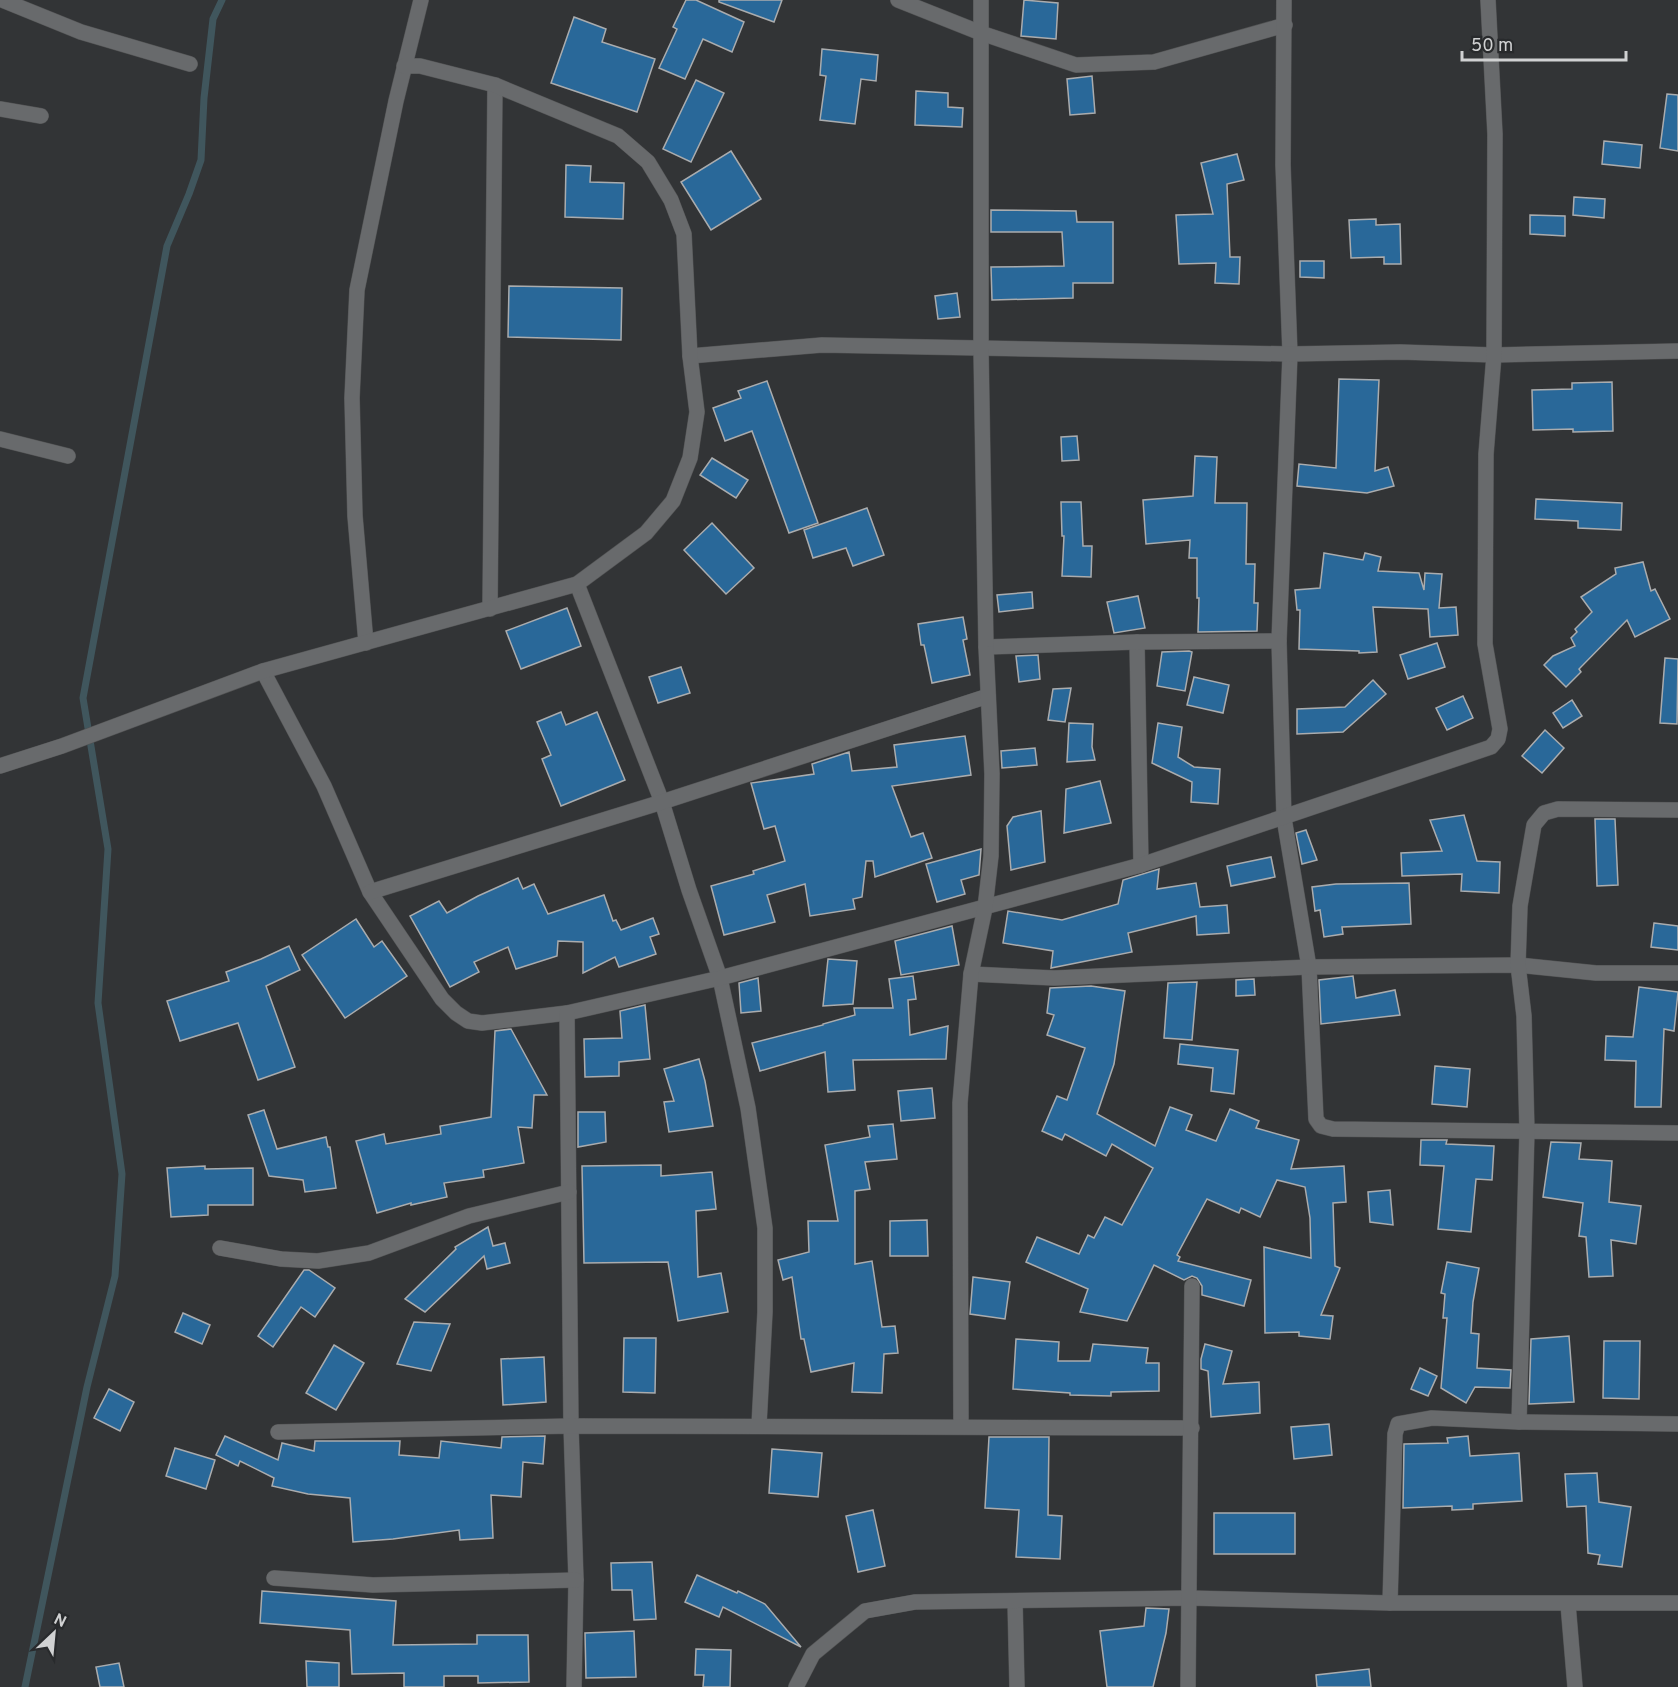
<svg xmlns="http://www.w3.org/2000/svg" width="1678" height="1687" font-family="Overpass,sans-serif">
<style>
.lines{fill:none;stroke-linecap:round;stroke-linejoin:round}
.stream{stroke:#40565d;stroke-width:7}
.building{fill:#296899;stroke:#aaacae;stroke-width:1.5}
.street-casing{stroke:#515253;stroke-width:16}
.street{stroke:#686a6c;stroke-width:15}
</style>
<rect width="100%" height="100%" fill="#323436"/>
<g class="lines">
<polyline class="stream" points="25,1687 87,1387 115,1276 122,1174 98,1003 108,849 83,698 167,246 189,194 201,160 204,98 213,19 222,0"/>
</g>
<g class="building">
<polygon points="686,0 696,0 744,22 732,52 703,39 685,79 659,68 677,29 673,27"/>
<polygon points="719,0 782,0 774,22 719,2"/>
<polygon points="1024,0 1058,3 1056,39 1021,36"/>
<polygon points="574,17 606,29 602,42 655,59 637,112 551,83"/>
<polygon points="822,49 878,55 876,81 861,79 855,124 820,120 826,76 820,75"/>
<polygon points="1092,76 1095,113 1070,115 1067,79"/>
<polygon points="696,80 724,93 691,162 663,149"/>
<polygon points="916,91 948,93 948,107 963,108 962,127 915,125"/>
<polygon points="1667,94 1678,95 1678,151 1660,148"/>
<polygon points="1604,141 1642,145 1640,168 1602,164"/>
<polygon points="731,151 761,199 711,230 681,182"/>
<polygon points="1237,154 1244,180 1227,184 1230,257 1240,257 1239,284 1215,283 1216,263 1179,264 1176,215 1213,214 1201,163"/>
<polygon points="566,165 591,166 590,182 624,183 623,219 565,217"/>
<polygon points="1574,197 1605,199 1604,218 1573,215"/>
<polygon points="991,210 1076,211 1077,222 1113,222 1113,283 1073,283 1073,298 992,300 991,267 1064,266 1062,232 991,232"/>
<polygon points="1530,215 1565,216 1565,236 1530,234"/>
<polygon points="1376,219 1376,225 1400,224 1401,264 1384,264 1384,257 1351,258 1349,220"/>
<polygon points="1300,261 1324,261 1324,278 1300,277"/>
<polygon points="509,286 622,288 621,340 508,337"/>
<polygon points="957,293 960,317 938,319 935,296"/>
<polygon points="1339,379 1379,380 1375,471 1388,467 1394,486 1367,493 1297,486 1299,464 1336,468"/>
<polygon points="767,381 818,523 789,533 752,431 725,441 713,408 741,398 738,391"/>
<polygon points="1612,382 1613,431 1573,432 1573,429 1533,430 1532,390 1572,389 1572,383"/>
<polygon points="1077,436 1079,460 1062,461 1061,437"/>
<polygon points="1195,456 1217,457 1215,503 1247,503 1246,564 1255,564 1254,603 1258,603 1257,631 1198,632 1199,598 1197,598 1197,558 1189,558 1190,540 1146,544 1143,500 1193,496"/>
<polygon points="712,458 748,480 736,498 700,475"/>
<polygon points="1536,499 1622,503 1621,530 1578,528 1578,521 1535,519"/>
<polygon points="1061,502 1081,502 1083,546 1092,546 1091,577 1062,576 1064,536 1062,536"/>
<polygon points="867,508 884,555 853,566 846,548 813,558 804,530"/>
<polygon points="712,523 754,568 726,594 684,550"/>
<polygon points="1324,553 1363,560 1365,553 1381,557 1378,571 1419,573 1424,590 1425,573 1442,574 1439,608 1456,607 1458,635 1430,637 1428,609 1373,607 1377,652 1359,653 1359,651 1299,649 1300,610 1297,610 1295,590 1320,588"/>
<polygon points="1643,562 1651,591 1655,589 1670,619 1635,637 1627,620 1579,669 1581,672 1566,687 1544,665 1553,656 1575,646 1571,638 1577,632 1575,629 1592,612 1581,597 1616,574 1615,568"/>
<polygon points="1032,592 1033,608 999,612 997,595"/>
<polygon points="1138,596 1145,628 1114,633 1107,602"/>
<polygon points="567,608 581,646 521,669 506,631"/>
<polygon points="963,617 967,639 963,640 970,675 932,683 924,645 921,645 918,624"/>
<polygon points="1437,643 1445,667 1408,679 1400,655"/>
<polygon points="1189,651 1192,652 1185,691 1157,686 1162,652"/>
<polygon points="1038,655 1040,679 1019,682 1016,656"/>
<polygon points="1665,658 1678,659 1677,724 1660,723"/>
<polygon points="681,667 690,693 658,703 649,677"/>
<polygon points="1194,677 1229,685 1223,713 1187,705"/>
<polygon points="1373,680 1386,694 1343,732 1297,734 1297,709 1345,707"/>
<polygon points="1071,688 1065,722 1048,720 1053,689"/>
<polygon points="1463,696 1473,718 1447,730 1436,708"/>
<polygon points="1572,700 1582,716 1563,728 1553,713"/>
<polygon points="561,712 566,725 597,712 625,780 561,806 542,759 551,755 537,722"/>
<polygon points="1069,723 1093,724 1092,747 1095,760 1067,762"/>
<polygon points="1158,723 1182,727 1178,757 1194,767 1220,769 1218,804 1191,802 1192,782 1152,763"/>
<polygon points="1545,730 1564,748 1542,773 1522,756"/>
<polygon points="965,736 971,775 892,786 911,837 923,833 932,858 875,877 873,861 866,861 862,897 853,899 855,909 810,916 805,884 767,895 775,922 724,935 711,886 754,874 753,871 785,861 775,826 764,829 751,783 814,774 812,764 849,752 852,771 897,767 894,745"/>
<polygon points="1035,748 1037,765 1002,768 1001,751"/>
<polygon points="1100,781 1111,823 1064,833 1066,789"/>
<polygon points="1041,811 1045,862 1011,870 1007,826 1013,817"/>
<polygon points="1464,815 1477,861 1500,862 1499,893 1461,891 1462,874 1402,876 1401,853 1442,851 1430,820"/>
<polygon points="1595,819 1615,819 1618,885 1597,886"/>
<polygon points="1306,830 1317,860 1302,864 1296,833"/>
<polygon points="981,849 979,875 961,880 965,894 937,902 926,864"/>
<polygon points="1271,857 1275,877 1231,886 1227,866"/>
<polygon points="1159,869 1157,889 1196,883 1200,907 1227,905 1229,933 1197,935 1196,916 1128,933 1132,952 1051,968 1053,951 1003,943 1008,911 1062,920 1118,904 1123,880"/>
<polygon points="518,878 523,889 534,884 548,914 604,895 613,921 616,920 621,930 653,918 659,934 650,937 656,954 619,967 615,957 583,973 583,942 558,941 557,956 516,969 508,947 474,962 479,972 450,987 410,916 439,901 447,913 478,896"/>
<polygon points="1409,883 1411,924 1342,927 1343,934 1324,937 1320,910 1315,911 1312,887 1336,884"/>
<polygon points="356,919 374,947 382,941 407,976 345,1018 302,955"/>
<polygon points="1654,923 1678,926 1678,950 1651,947"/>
<polygon points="952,926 959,965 901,975 895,941"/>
<polygon points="289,946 300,970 266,986 295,1067 258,1080 238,1023 180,1041 167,1001 229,981 226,972 261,959"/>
<polygon points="828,959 857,961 853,1004 823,1006"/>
<polygon points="913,976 916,999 908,1000 910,1035 948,1026 946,1059 853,1060 855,1090 828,1092 825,1052 760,1071 752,1043 823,1025 823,1024 855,1015 854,1008 893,1008 889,979"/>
<polygon points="1353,976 1356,998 1395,990 1400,1015 1321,1024 1319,980"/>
<polygon points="758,978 761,1011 741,1013 739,983"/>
<polygon points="1254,979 1255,995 1236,996 1236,980"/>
<polygon points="1197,982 1192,1040 1164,1038 1168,983"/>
<polygon points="1091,986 1125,991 1114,1064 1097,1114 1155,1146 1170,1107 1192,1115 1186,1130 1216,1141 1230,1109 1259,1121 1256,1128 1299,1140 1291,1169 1344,1166 1346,1202 1333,1203 1335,1266 1340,1268 1321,1315 1333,1316 1330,1339 1299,1336 1299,1332 1265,1333 1264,1247 1311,1258 1310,1218 1305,1187 1277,1180 1260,1217 1241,1208 1239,1213 1207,1199 1177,1255 1180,1257 1178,1261 1251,1280 1244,1306 1202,1295 1202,1286 1197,1278 1192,1276 1184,1280 1154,1265 1127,1321 1080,1312 1088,1289 1026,1262 1037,1237 1079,1254 1088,1235 1094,1238 1105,1217 1122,1225 1153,1168 1112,1144 1106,1156 1065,1134 1062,1140 1042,1131 1057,1096 1067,1100 1085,1048 1047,1035 1054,1015 1047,1013 1050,988"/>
<polygon points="1639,987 1678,992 1674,1031 1664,1029 1661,1107 1635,1107 1636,1061 1605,1060 1606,1036 1633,1037"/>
<polygon points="645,1005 650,1059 619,1062 619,1076 585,1077 584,1039 622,1038 620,1011"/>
<polygon points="511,1029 547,1095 534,1095 532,1128 518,1127 524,1163 483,1170 484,1177 444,1183 447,1197 411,1205 411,1203 377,1213 356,1141 384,1134 386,1144 441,1134 440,1126 491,1117 495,1031"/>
<polygon points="1180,1044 1238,1050 1234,1094 1211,1091 1213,1068 1178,1064"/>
<polygon points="699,1059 705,1081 713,1126 669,1132 664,1102 674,1101 664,1069"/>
<polygon points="1435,1066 1470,1069 1467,1107 1432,1104"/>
<polygon points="932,1088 935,1118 901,1121 898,1091"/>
<polygon points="264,1110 277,1149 326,1137 328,1147 330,1147 336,1188 305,1192 303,1180 269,1176 248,1115"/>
<polygon points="578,1112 605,1112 606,1142 578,1147"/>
<polygon points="893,1124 897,1159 865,1162 870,1189 855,1191 855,1264 872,1261 882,1327 895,1326 898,1353 884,1354 882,1393 852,1392 854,1363 811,1372 804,1339 801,1339 792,1277 783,1280 778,1260 809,1252 808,1221 838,1221 825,1145 870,1137 868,1126"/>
<polygon points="1421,1140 1447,1140 1446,1144 1494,1146 1492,1180 1476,1179 1471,1232 1438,1229 1444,1166 1420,1165"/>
<polygon points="1551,1142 1581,1143 1579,1159 1612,1161 1609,1202 1641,1206 1636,1244 1611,1240 1613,1276 1589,1277 1586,1237 1579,1236 1583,1203 1543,1197"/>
<polygon points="661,1165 661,1176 712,1172 716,1209 696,1211 698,1277 721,1273 728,1312 678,1321 668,1262 584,1263 582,1166"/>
<polygon points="205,1166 205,1169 253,1168 253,1205 208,1205 208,1215 171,1217 167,1168"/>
<polygon points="1390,1190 1393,1225 1370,1222 1368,1192"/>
<polygon points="927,1220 928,1256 890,1256 890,1221"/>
<polygon points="488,1227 493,1246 505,1243 510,1263 487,1269 484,1256 425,1312 405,1299 456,1249 455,1247"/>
<polygon points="1447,1262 1479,1268 1473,1302 1471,1333 1479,1334 1477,1368 1511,1370 1510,1388 1475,1387 1466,1403 1441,1388 1447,1318 1443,1318 1445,1294 1441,1293"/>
<polygon points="304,1270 309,1270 335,1288 315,1317 301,1307 273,1347 258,1336"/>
<polygon points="973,1277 1010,1282 1005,1319 970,1314"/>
<polygon points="183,1313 210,1325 202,1344 175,1332"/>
<polygon points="414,1322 450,1324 431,1371 397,1364"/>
<polygon points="1569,1336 1574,1402 1529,1404 1531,1339"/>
<polygon points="624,1338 656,1338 655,1393 623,1392"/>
<polygon points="1016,1339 1059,1342 1058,1361 1090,1361 1093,1344 1148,1348 1146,1363 1159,1363 1159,1391 1111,1392 1111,1396 1070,1395 1070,1393 1013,1389"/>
<polygon points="1604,1341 1640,1341 1639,1399 1603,1398"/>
<polygon points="1205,1344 1232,1351 1223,1384 1259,1382 1260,1413 1211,1417 1208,1371 1201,1369 1201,1359"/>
<polygon points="334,1345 364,1363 336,1410 306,1393"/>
<polygon points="544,1357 546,1402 503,1405 501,1359"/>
<polygon points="1420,1368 1437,1376 1428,1396 1411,1389"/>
<polygon points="109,1389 134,1402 120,1431 94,1418"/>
<polygon points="1329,1424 1332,1455 1294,1459 1291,1427"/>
<polygon points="225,1436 278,1460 282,1443 314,1451 315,1441 400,1441 399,1455 439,1458 441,1441 501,1448 502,1437 545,1436 543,1464 523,1462 521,1497 491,1495 493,1538 460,1540 459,1530 393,1539 353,1542 350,1498 308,1494 272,1486 274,1478 240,1461 238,1466 216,1455"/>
<polygon points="1468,1436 1470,1456 1519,1453 1522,1501 1473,1504 1473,1509 1452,1510 1452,1506 1403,1508 1404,1444 1448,1443 1447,1438"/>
<polygon points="989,1437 1049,1437 1048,1515 1062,1516 1060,1559 1016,1557 1019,1510 985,1508"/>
<polygon points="175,1448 215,1460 206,1489 166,1476"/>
<polygon points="772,1449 822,1453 818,1497 769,1493"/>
<polygon points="1597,1473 1599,1502 1631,1507 1622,1567 1598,1564 1600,1555 1588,1553 1586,1506 1567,1507 1565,1474"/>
<polygon points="873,1510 885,1566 858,1572 846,1516"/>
<rect x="1214" y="1513" width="81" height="41"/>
<polygon points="652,1562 656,1619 634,1620 632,1590 612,1590 611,1563"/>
<polygon points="697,1575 737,1593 738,1591 765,1604 801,1647 723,1607 719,1617 685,1602"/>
<polygon points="262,1591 396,1601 393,1645 477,1644 477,1635 528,1635 529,1682 478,1683 478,1676 444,1676 444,1687 404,1687 404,1673 352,1674 350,1630 260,1623"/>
<polygon points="1146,1608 1169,1609 1166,1633 1153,1687 1107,1687 1100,1631 1144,1626"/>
<polygon points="634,1631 636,1677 586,1678 585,1633"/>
<polygon points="696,1649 731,1650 730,1687 703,1687 704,1675 695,1675"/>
<polygon points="306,1661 339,1663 339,1687 307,1687"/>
<polygon points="119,1663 124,1687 100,1687 96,1667"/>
<polygon points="1369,1669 1371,1687 1317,1687 1316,1675"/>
</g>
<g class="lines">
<defs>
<g id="street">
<polyline points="2,0 81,32 190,64"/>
<polyline points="898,0 981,33 1076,65 1154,62 1285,25"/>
<polyline points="1284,0 1283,165 1290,354 1279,641 1284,818 1309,967 1316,1119 1321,1126 1333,1129 1678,1133"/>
<polyline points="0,109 41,116"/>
<polyline points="690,356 822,345 1290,354 1400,352 1494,355 1678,351"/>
<polyline points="0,439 68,456"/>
<polyline points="577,584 662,802 689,890 720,978 748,1108 765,1228 765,1312 759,1425"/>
<polyline points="490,609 495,85"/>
<polyline points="1137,642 1141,865"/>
<polyline points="366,643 355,516 352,398 357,290 396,101 421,0"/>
<polyline points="986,647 1137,642 1279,641"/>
<polyline points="263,671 324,786 370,892 442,999 456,1013 468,1021 482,1023 567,1013 720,978 1141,865 1491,747 1498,739 1500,729 1485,644 1486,454 1494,355 1495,134 1488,0"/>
<polyline points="0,766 62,746 263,671 577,584 646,533 673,501 690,458 697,412 690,356 684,234 671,200 648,162 618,136 495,85 420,66 404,66"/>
<polyline points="370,892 662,802 988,696"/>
<polyline points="971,974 1054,978 1309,967 1518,965 1596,973 1678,973"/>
<polyline points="567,1013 571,1426 576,1580 574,1687"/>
<polyline points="220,1248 281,1259 318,1261 369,1253 469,1216 569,1192"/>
<polyline points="1519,1422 1527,1131 1524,1016 1518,965 1520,906 1534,825 1544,813 1558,809 1678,810"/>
<polyline points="961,1426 960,1103 971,974 985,908 991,856 992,774 986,647 981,349 981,0"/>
<polyline points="278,1432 571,1426 1192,1428"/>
<polyline points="274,1578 373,1585 576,1580"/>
<polyline points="1015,1601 1017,1687"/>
<polyline points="1390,1603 1395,1434 1398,1424 1432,1418 1519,1422 1678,1424"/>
<polyline points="1568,1604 1575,1687"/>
<polyline points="796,1687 813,1654 865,1611 915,1602 1189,1598 1390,1603 1678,1603"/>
<polyline points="1188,1687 1192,1286"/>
</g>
</defs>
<use href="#street" class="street-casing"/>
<use href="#street" class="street"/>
</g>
<g transform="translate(54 1633) rotate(26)" stroke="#282a2c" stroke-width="4.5" paint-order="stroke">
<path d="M0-4.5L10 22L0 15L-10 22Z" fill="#d0d1d2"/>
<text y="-9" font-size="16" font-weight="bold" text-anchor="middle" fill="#d0d1d2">N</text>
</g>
<path d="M1462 51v9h164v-9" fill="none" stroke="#d0d1d2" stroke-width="3"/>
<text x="1471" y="51" font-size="18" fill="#d0d1d2" stroke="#282a2c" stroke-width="4.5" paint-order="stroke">50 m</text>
</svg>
